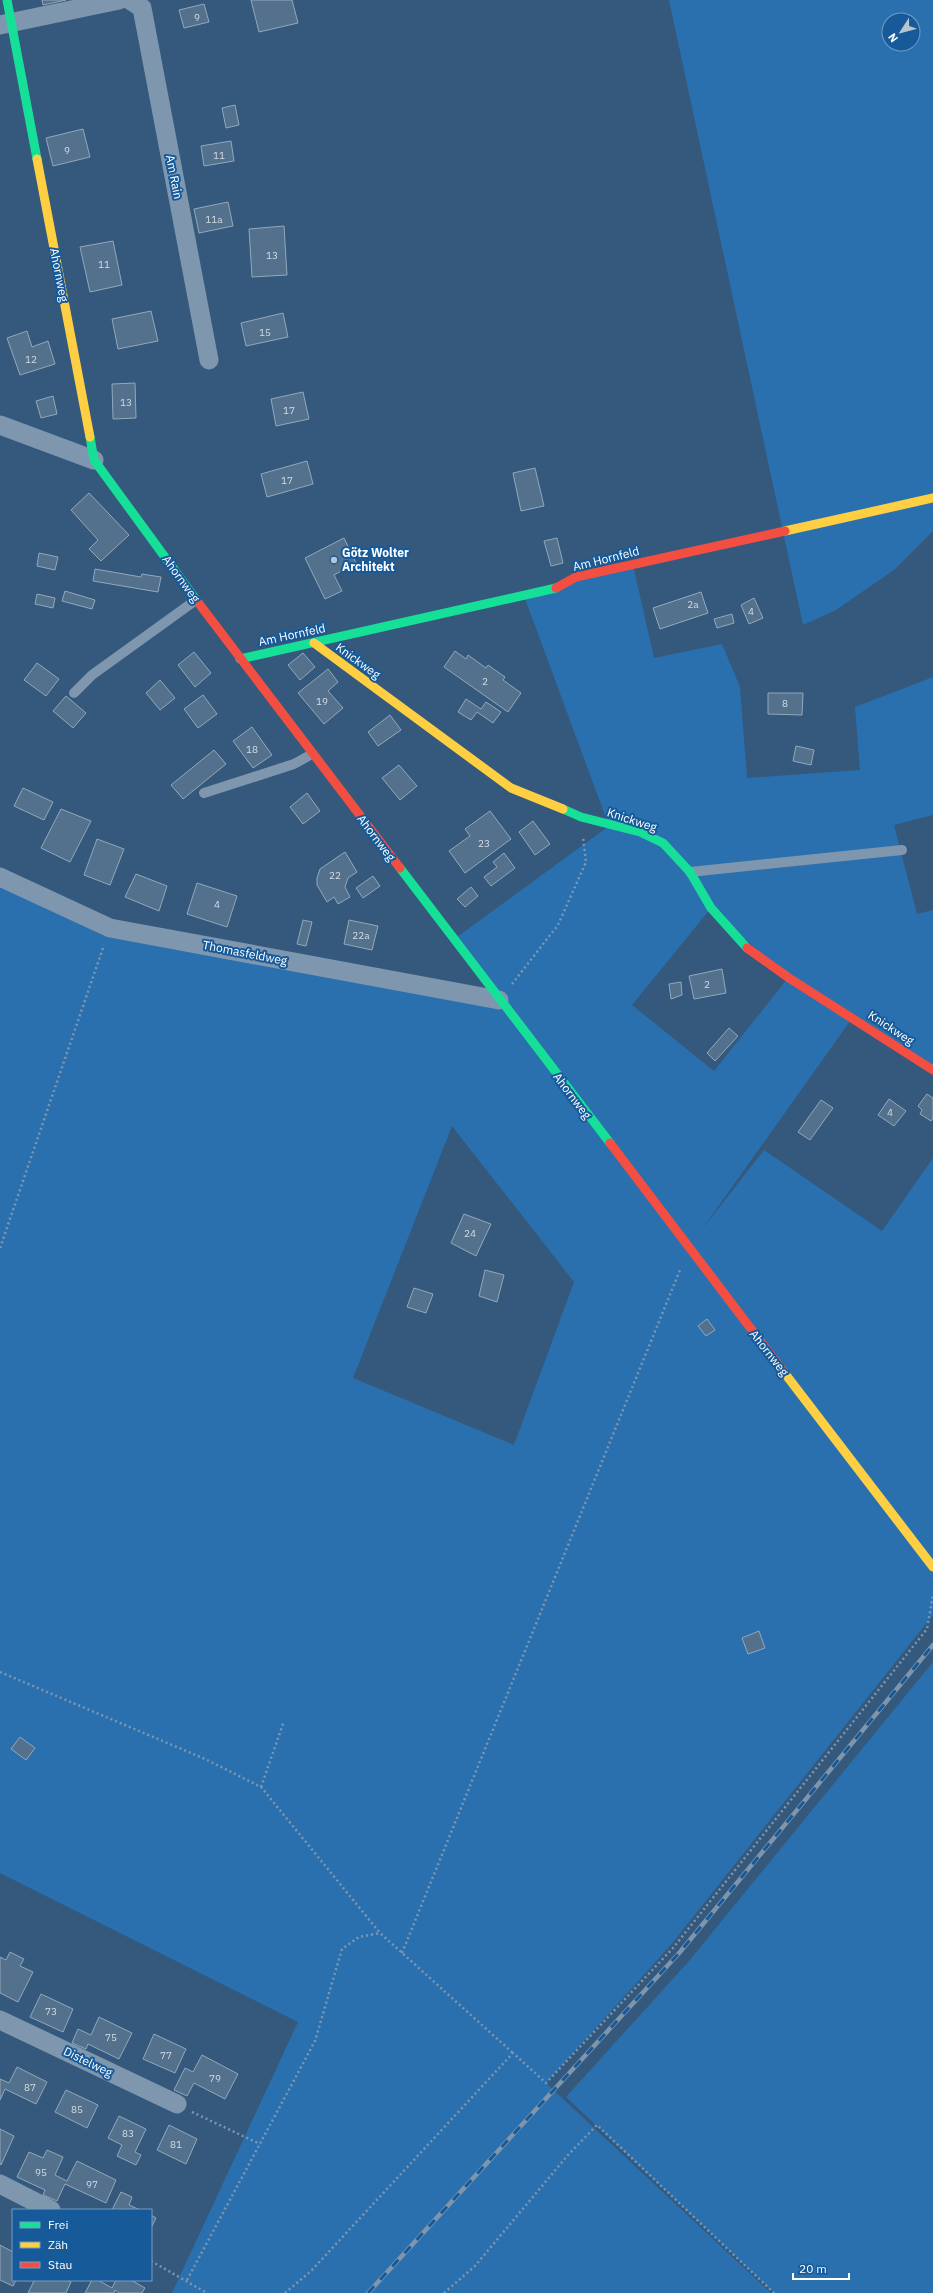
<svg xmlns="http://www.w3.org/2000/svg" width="933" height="2293" font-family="'IBM Plex Sans',sans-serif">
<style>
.green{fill:#2a70af;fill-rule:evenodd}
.building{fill:#53718c;stroke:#93a8bb}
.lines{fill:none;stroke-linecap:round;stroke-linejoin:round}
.path{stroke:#7e96ae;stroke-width:2.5;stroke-dasharray:2 3;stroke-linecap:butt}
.lane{stroke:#7e96ae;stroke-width:10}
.street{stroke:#7e96ae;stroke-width:19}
.fast{stroke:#16e098;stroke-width:9}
.slow{stroke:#ffcf43;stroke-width:9}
.jam{stroke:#f24e42;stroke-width:9}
.rail-casing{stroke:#7e95ac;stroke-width:4.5}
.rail{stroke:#165a9a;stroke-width:3;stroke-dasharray:9;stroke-linecap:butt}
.poi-dot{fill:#b8c5d1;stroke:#165a9a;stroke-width:1.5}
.labels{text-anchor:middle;stroke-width:4;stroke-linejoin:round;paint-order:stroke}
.number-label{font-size:10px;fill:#d4dce2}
.street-label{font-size:12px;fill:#fff;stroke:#165a9a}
.poi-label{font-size:12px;font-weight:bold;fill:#fff;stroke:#165a9a;text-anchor:start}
</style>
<rect width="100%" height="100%" fill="#34597c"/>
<g class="green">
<path d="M 669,0 L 933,0 L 933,531 L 894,570 L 836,610 L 803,625 ZM 889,20 L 913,20 L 913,44 L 889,44 Z"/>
<path d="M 633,565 L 654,658 L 722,644 L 740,687 L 747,778 L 860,770 L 855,707 L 933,677 L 933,815 L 894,825 L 917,914 L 933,910 L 933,1069 L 853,1017 L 700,1232 L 764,1150 L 882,1231 L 933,1158 L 933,1615 L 670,1946 L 546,2083 L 771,2293 L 172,2293 L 298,2022 L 0,1873 L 0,877 L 110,928 L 499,1000 L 453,940 L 609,826 L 524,596 ZM 711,908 L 788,978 L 714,1071 L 632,1005 ZM 452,1126 L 574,1282 L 514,1445 L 353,1378 Z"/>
<polygon points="933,1662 933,2293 774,2293 566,2097 689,1961"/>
</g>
<g class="building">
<polygon points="42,0 66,0 43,5"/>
<polygon points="251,0 292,0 298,23 259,32"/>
<polygon points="204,4 209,22 184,28 179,10"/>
<polygon points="235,105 239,125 226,128 222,108"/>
<polygon points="83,129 90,157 53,166 46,138"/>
<polygon points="231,141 234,161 204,166 201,146"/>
<polygon points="228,202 233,226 199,233 194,209"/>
<polygon points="284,226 287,275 252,277 249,229"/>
<polygon points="113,241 122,285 90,292 80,247"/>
<polygon points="151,311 158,341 118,349 112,319"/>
<polygon points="283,313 288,337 246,346 241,323"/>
<polygon points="27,331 32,347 48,341 55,364 20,375 7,338"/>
<polygon points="135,383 136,418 113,419 112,384"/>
<polygon points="303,392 309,419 276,426 271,399"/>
<polygon points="53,396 57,414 41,418 36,401"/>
<polygon points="307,461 313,484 267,497 261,474"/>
<polygon points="535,468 544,506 521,511 513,473"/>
<polygon points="89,493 129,535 101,561 89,549 98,540 71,510"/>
<polygon points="344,538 356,563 334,575 342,591 325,599 305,558"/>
<polygon points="557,538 563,563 551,566 544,541"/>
<polygon points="39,553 58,557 55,570 37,566"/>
<polygon points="95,569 141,577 142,574 161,577 158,592 93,581"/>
<polygon points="65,591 95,600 92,609 62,601"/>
<polygon points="701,592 708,613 660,629 653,608"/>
<polygon points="37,594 55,598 53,608 35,604"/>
<polygon points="754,598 763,618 749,624 741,605"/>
<polygon points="732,614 734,623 717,628 714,619"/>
<polygon points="455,651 466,659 468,655 486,668 488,665 505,677 503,680 521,693 508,712 444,667"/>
<polygon points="194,652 211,673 195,687 178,665"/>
<polygon points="303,653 315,667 300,680 288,665"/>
<polygon points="37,663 59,679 46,696 24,680"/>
<polygon points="328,669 338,682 328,691 343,708 324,724 298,693"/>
<polygon points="160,680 175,698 160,710 146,693"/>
<polygon points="768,693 803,693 802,715 768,714"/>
<polygon points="203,695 217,714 198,728 184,709"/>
<polygon points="66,696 86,713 73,728 53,711"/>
<polygon points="466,699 481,709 486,702 501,712 493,723 477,712 471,720 458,712"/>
<polygon points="390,715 401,730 378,746 368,732"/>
<polygon points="252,727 272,755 253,768 233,741"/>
<polygon points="796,746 814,750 811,765 793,761"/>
<polygon points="214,750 226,764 183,799 171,785"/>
<polygon points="399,765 417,786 400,800 382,778"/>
<polygon points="23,788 53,802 44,820 14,806"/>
<polygon points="307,793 320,811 303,824 290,807"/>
<polygon points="61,809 91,821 70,862 41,848"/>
<polygon points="490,811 511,839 465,873 449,851 470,836 465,829"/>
<polygon points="533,821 550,844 535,855 519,832"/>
<polygon points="97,839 124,849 110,885 84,875"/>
<polygon points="345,852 357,872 348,878 345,887 350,897 338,904 334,897 327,902 317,885 317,878 320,869"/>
<polygon points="504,853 515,868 491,886 484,877 497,867 493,862"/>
<polygon points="136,874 167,886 159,911 125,897"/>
<polygon points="373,876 380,886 363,898 356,888"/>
<polygon points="197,883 237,896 227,927 187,914"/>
<polygon points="471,887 478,896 465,907 457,899"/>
<polygon points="303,920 312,922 306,946 297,944"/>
<polygon points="349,920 378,926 372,950 344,944"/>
<polygon points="722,969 726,993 694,999 689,976"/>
<polygon points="681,982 682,995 671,999 669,984"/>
<polygon points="729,1028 738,1036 715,1061 707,1053"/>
<polygon points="927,1094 933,1098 933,1118 931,1121 920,1114 922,1110 918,1106"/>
<polygon points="889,1099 906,1111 894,1126 878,1115"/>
<polygon points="821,1100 833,1108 810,1140 798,1132"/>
<polygon points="464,1214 491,1224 476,1256 451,1243"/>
<polygon points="485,1270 504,1275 497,1302 479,1296"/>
<polygon points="414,1288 433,1294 426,1313 407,1307"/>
<polygon points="707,1319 715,1330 706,1336 698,1326"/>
<polygon points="759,1631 765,1648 748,1654 742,1638"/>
<polygon points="20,1737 35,1748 26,1760 11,1749"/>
<polygon points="10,1952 24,1959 20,1966 33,1972 18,2002 0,1993 0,1957 6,1960"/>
<polygon points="41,1994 73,2009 63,2032 30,2017"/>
<polygon points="99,2017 132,2033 119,2059 88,2044 86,2049 72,2043 78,2029 91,2035"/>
<polygon points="154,2034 186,2049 175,2073 143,2059"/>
<polygon points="202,2055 238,2074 225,2099 194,2083 187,2096 174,2090 185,2068 193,2072"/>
<polygon points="17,2067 47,2082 36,2104 5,2089 0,2100 0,2079 9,2083"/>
<polygon points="66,2090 98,2105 87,2128 55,2112"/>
<polygon points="119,2116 146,2129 135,2152 141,2155 136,2165 117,2156 122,2145 108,2138"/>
<polygon points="169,2125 197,2139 186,2164 157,2150"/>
<polygon points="0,2129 14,2136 1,2165 0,2164"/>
<polygon points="47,2150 63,2157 55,2175 67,2181 77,2161 116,2180 106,2203 65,2184 57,2201 43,2195 45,2190 17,2177 29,2152 43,2158"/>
<polygon points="121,2192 132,2197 129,2205 140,2210 112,2210"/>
<polygon points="151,2215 156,2218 151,2228"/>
<polygon points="0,2245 13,2252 13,2280 16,2280 13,2286 0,2280"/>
<polygon points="32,2280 66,2280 71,2282 66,2293 28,2293 34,2281"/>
<polygon points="92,2280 98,2280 112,2288 116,2280 131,2280 145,2288 142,2293 119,2293 115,2290 114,2293 85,2293"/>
</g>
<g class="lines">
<g class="path">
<polyline points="512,984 558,925 586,862 583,837"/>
<polyline points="0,1248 104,945"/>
<polyline points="0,1672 205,1759 261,1787 380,1933 513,2053"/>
<polyline points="261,1787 284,1721"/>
<polyline points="402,1953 680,1270"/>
<polyline points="192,2112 260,2144"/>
<polyline points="151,2261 207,2293"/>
<polyline points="187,2280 315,2041 342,1949 359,1937 380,1933"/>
<polyline points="285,2293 311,2271 513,2053 546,2083 673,1948 927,1629 933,1595"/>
<polyline points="444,2293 475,2266 568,2155 597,2125 774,2293"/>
</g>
<g class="lane">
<polyline points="74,693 92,675 196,600"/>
<polyline points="204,793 294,764 312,754"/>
<polyline points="690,872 902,850"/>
</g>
<g class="street">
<polyline points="130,0 142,8 209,360"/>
<polyline points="0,25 119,0"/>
<polyline points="0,425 94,460"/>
<polyline points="0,877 110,928 499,1000"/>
<polyline points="0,2020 177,2104"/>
<polyline points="0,2184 51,2210"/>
</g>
<g class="fast">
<polyline points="7,0 37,159"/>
<polyline points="90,437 94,460 197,601"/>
<polyline points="240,659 556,588"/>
<polyline points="563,809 581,817 640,832 663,843 690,872 711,908 747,948"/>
<polyline points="400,868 610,1143"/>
</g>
<g class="slow">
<polyline points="37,159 90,437"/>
<polyline points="785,531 933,498"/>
<polyline points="314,643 511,788 563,809"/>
<polyline points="783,1371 933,1567"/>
</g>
<g class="jam">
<polyline points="556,588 576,577 785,531"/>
<polyline points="197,601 400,868"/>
<polyline points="747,948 789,978 933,1070"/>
<polyline points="610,1143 783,1371"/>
</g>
<defs>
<polyline id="rail" points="368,2293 680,1952 933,1645"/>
</defs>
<use href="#rail" class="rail-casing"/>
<use href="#rail" class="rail"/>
</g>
<circle class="poi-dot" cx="334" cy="560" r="4"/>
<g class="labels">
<g class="number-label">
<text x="197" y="21">9</text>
<text x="67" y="154">9</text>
<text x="219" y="159">11</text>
<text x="214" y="223">11a</text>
<text x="272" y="259">13</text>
<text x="104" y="268">11</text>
<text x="265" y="336">15</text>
<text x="31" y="363">12</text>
<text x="126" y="406">13</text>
<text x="289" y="414">17</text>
<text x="287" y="484">17</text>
<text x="693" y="608">2a</text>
<text x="751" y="615">4</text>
<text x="485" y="685">2</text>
<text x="322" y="705">19</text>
<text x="785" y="707">8</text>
<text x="252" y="753">18</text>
<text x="484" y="847">23</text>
<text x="335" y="879">22</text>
<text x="217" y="908">4</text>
<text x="361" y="939">22a</text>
<text x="707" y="988">2</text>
<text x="890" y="1116">4</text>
<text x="470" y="1237">24</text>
<text x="51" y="2015">73</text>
<text x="111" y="2041">75</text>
<text x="166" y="2059">77</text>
<text x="215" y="2082">79</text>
<text x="30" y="2091">87</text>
<text x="77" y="2113">85</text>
<text x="128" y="2137">83</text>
<text x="176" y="2148">81</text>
<text x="41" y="2176">95</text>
<text x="92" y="2188">97</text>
</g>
<g class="street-label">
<text transform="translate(174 177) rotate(79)" y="4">Am Rain</text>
<text transform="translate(59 275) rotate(79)" y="4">Ahornweg</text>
<text transform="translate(606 559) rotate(-14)" y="4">Am Hornfeld</text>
<text transform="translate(181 579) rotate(54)" y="4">Ahornweg</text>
<text transform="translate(292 635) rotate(-12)" y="4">Am Hornfeld</text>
<text transform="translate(358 661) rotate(36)" y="4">Knickweg</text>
<text transform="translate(632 820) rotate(18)" y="4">Knickweg</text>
<text transform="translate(376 838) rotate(53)" y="4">Ahornweg</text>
<text transform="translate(245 953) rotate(11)" y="4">Thomasfeldweg</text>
<text transform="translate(891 1028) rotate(33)" y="4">Knickweg</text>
<text transform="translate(572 1096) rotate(53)" y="4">Ahornweg</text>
<text transform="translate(769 1353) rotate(52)" y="4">Ahornweg</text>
<text transform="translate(88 2062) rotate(26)" y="4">Distelweg</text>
</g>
<g class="poi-label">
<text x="342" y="557">Götz Wolter<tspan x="342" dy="14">Architekt</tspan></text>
</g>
</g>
<rect x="12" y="2209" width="140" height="72" fill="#165a9a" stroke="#739cc2"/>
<rect x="20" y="2222" width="20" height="6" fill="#16e098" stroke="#739cc2"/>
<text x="48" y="2229" font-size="12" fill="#ffffff">Frei</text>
<rect x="20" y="2242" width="20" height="6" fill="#ffcf43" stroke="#739cc2"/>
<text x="48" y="2249" font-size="12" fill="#ffffff">Zäh</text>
<rect x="20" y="2262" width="20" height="6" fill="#f24e42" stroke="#739cc2"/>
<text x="48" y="2269" font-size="12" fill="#ffffff">Stau</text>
<g transform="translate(901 32) rotate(234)"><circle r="19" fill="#165a9a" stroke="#739cc2"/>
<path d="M0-3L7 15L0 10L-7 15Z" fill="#b8c5d1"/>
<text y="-6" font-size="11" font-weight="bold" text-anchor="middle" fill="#ffffff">N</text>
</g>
<path d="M793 2273v6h56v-6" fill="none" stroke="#ffffff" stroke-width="2"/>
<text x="799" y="2273" font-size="12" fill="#ffffff" stroke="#165a9a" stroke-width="3" paint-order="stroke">20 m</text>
</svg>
